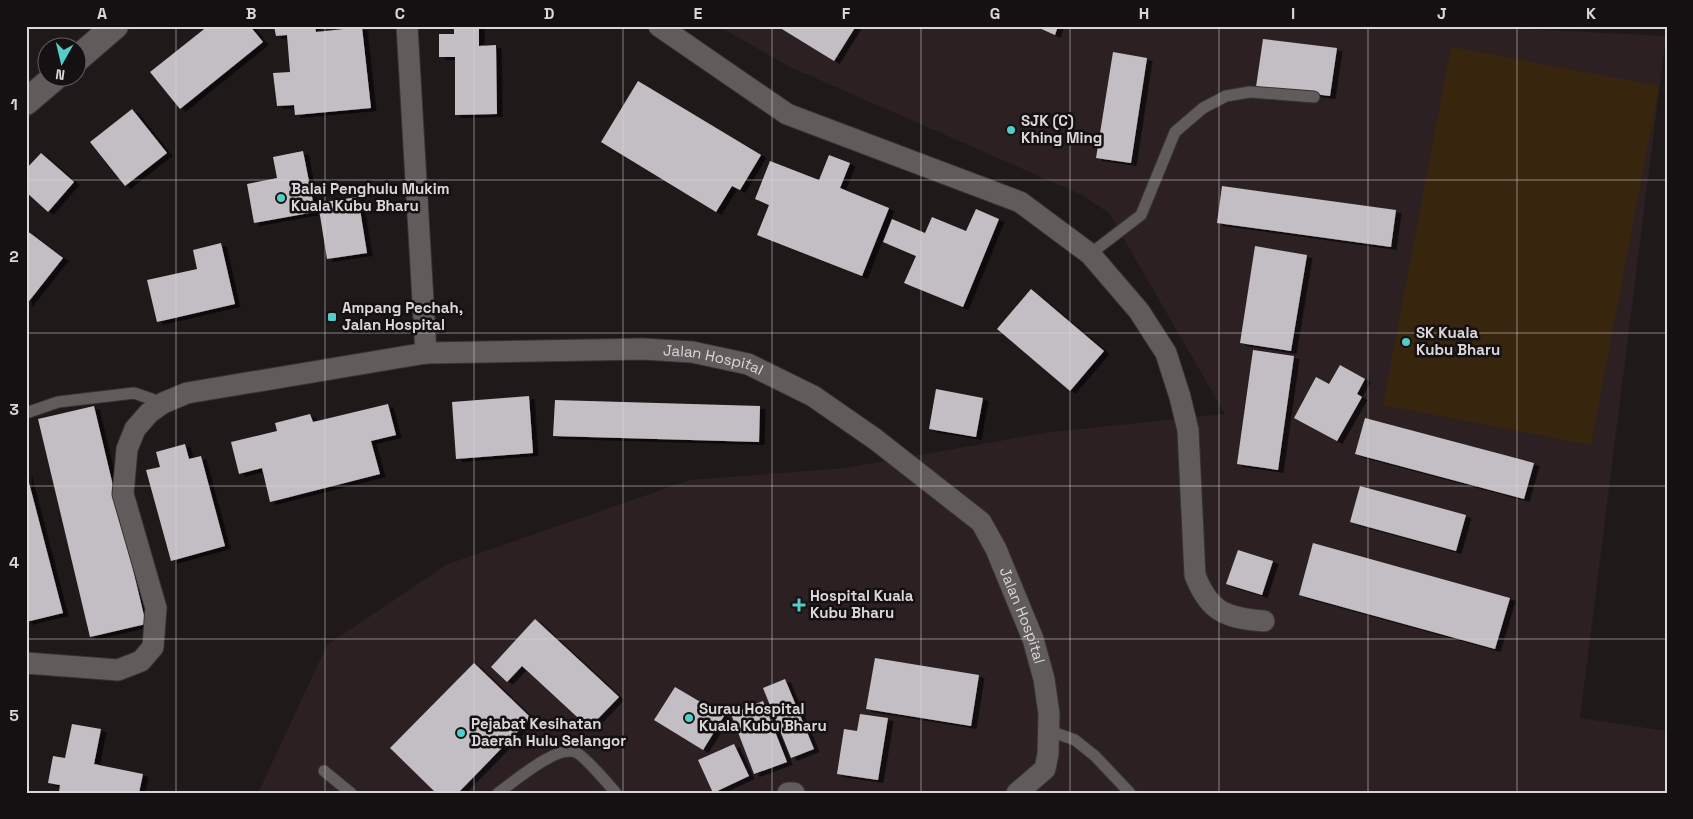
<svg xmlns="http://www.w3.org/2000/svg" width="1693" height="819" font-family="'Space Grotesk',sans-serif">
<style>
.built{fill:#2c2022}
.green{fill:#37260d}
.building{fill:#c3bec3;filter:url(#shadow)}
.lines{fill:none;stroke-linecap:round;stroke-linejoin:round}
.service-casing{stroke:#363334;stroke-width:13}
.minor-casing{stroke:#363334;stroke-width:23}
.tertiary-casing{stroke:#363334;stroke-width:28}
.service{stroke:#625b5c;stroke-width:11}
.minor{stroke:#625b5c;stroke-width:21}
.tertiary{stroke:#625b5c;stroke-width:26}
.grid{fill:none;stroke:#dbd7d8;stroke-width:1;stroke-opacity:0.55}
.poi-dot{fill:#53cdcb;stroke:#151011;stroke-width:2}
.labels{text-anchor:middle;stroke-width:5;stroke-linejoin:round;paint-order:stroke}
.poi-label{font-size:15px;font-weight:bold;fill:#dbd7d8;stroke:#151011;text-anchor:start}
.street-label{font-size:15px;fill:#dbd7d8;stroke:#151011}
.neatline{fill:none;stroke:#dbd7d8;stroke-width:2}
.grid-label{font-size:16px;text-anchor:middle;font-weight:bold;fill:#dbd7d8}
</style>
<defs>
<filter id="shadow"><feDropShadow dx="5.5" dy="3" stdDeviation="0" flood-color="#0009"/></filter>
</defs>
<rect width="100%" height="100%" fill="#1f191a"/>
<polygon class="built" points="718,26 1462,26 1666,36 1580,718 1667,731 1667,793 258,793 327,645 448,564 690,480 845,468 1051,432 1225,414 1109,213 1080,194 790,67"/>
<polygon class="green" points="1451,47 1659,86 1591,445 1383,405"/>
<g class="building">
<polygon points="208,26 250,26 263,42 180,109 150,72"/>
<polygon points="274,26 315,26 316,32 362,27 371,108 295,115 294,105 277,106 273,73 290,72 287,35 276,36"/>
<polygon points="454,26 479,26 479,46 496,45 497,114 455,115 455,57 439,57 439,34 454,34"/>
<polygon points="777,26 856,26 834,61"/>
<polygon points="1035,26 1058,26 1055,35"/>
<polygon points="1263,39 1337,48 1330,96 1256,87"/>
<polygon points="1113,52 1147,58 1131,163 1096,158"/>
<polygon points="638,81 761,155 740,190 732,186 716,212 601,142"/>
<polygon points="132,109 167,153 125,186 90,142"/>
<polygon points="303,151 315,212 254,223 247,184 277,178 273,157"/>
<polygon points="41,153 74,182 48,212 26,192 26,169"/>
<polygon points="829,155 850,163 840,188 889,208 862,276 757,235 769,205 755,199 770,161 819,180"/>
<polygon points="1222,186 1396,210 1391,247 1217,223"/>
<polygon points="358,197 367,253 327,259 318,203"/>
<polygon points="976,209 999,219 963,307 904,283 916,256 883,242 892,219 925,233 932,217 966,231"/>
<polygon points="26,230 63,258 26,305"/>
<polygon points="221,243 235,304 157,322 147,280 197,269 193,250"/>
<polygon points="1255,246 1307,255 1291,351 1240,343"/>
<polygon points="1031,289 1104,351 1070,391 997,329"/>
<polygon points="1253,350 1294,356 1278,470 1237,464"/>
<polygon points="1340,365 1365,379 1357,394 1362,397 1337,441 1294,418 1316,377 1329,384"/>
<polygon points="936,389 983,398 976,437 929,429"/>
<polygon points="529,396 533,453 456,459 452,402"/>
<polygon points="555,400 760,406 759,442 553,436"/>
<polygon points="388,404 396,435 371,441 380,474 270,502 262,468 239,474 231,442 277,431 275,423 310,414 313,422"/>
<polygon points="94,406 146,624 90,637 38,419"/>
<polygon points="1365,418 1534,463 1524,499 1355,454"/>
<polygon points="185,444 189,459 201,456 225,546 171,561 146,470 160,467 156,452"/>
<polygon points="26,471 63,613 26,622"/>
<polygon points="1360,486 1466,515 1456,551 1350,522"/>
<polygon points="1313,543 1510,598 1495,649 1299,595"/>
<polygon points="1238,550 1273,561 1262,595 1226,584"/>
<polygon points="535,619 619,697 589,728 522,666 507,682 491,667"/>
<polygon points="875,658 979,675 971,726 866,709"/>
<polygon points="474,663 531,718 458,793 436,793 390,748"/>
<polygon points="785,679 814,749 791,758 763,688"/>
<polygon points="675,687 724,716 703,750 654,720"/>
<polygon points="763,701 787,762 754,774 731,714"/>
<polygon points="860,714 888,718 878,780 837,774 844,729 857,731"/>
<polygon points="72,724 101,729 94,764 143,774 139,793 89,791 89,793 61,793 59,792 60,785 48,783 53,756 65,758"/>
<polygon points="734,744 749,776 713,793 698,760"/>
</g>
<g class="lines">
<defs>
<g id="service">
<polyline points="1090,254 1141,215 1175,132 1203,108 1226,96 1250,92 1314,97"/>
<polyline points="26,413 58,402 134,393 163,403"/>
<polyline points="1050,731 1075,740 1095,756 1130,793"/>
<polyline points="324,771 351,793"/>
<path d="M 498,793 C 514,782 556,745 575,752 C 583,754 609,785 616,793"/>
</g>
<g id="minor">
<polyline points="407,26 426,353"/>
<path d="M 659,26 L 787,114 L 1020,202 L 1090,254 L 1139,311 L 1166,353 L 1180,397 L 1188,430 L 1195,575 C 1209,612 1226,618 1264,621"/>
<path id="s1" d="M 26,663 L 118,670 L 141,661 L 153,647 L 156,608 L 123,494 L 127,449 L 135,429 L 149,413 L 163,403 L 187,393 L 426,353 L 643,349 L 692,352 L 748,364 L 813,396 L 875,439 L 981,522 L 996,549 L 1033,639 L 1044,679 L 1049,714 L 1048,754 L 1045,769 L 1017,793"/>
<polyline points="788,793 794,793"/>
</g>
<g id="tertiary">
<polyline points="78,58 115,26"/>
<polyline points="26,102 54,78"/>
</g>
</defs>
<use href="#service" class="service-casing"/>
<use href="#minor" class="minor-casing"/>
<use href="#tertiary" class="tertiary-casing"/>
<use href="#service" class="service"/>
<use href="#minor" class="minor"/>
<use href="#tertiary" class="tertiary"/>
</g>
<path class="grid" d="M 176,26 L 176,793M 325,26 L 325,793M 474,26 L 474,793M 623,26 L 623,793M 772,26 L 772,793M 921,26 L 921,793M 1070,26 L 1070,793M 1219,26 L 1219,793M 1368,26 L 1368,793M 1517,26 L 1517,793M 26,180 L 1667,180M 26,333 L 1667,333M 26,486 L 1667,486M 26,639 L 1667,639"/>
<g class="poi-dot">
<circle cx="1011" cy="130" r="5"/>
<circle cx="281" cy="198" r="5"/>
<rect x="327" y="312" width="10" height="10" rx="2.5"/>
<circle cx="1406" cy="342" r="5"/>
<path d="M796.5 597.5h5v5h5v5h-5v5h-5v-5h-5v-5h5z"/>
<circle cx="689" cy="718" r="5"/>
<circle cx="461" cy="733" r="5"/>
</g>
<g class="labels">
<g class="poi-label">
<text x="1021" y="126">SJK (C)<tspan x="1021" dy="17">Khing Ming</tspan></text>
<text x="291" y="194">Balai Penghulu Mukim<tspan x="291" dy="17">Kuala Kubu Bharu</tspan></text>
<text x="342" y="313">Ampang Pechah,<tspan x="342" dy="17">Jalan Hospital</tspan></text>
<text x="1416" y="338">SK Kuala<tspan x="1416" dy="17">Kubu Bharu</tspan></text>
<text x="810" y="601">Hospital Kuala<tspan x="810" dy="17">Kubu Bharu</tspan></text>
<text x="699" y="714">Surau Hospital<tspan x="699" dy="17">Kuala Kubu Bharu</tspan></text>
<text x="471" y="729">Pejabat Kesihatan<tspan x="471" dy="17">Daerah Hulu Selangor</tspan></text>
</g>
<g class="street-label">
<text dy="5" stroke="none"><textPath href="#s1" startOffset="955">Jalan Hospital</textPath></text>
<text dy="5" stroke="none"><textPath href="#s1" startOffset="1375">Jalan Hospital</textPath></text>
</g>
</g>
<rect width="1693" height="819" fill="none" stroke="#151011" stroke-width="55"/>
<g transform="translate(62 62) rotate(188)"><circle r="24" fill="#151011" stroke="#646061"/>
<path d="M0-4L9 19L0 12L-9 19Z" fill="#53cdcb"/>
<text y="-8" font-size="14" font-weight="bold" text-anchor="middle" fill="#dbd7d8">N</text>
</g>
<rect x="28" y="28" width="1638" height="764" class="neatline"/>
<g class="grid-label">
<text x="102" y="19">A</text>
<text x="251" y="19">B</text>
<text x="400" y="19">C</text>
<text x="549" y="19">D</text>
<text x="698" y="19">E</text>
<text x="846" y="19">F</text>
<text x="995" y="19">G</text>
<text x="1144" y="19">H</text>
<text x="1293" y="19">I</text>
<text x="1442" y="19">J</text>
<text x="1591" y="19">K</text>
<text x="14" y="110">1</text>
<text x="14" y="262">2</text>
<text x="14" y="415">3</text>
<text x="14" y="568">4</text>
<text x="14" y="721">5</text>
</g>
</svg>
